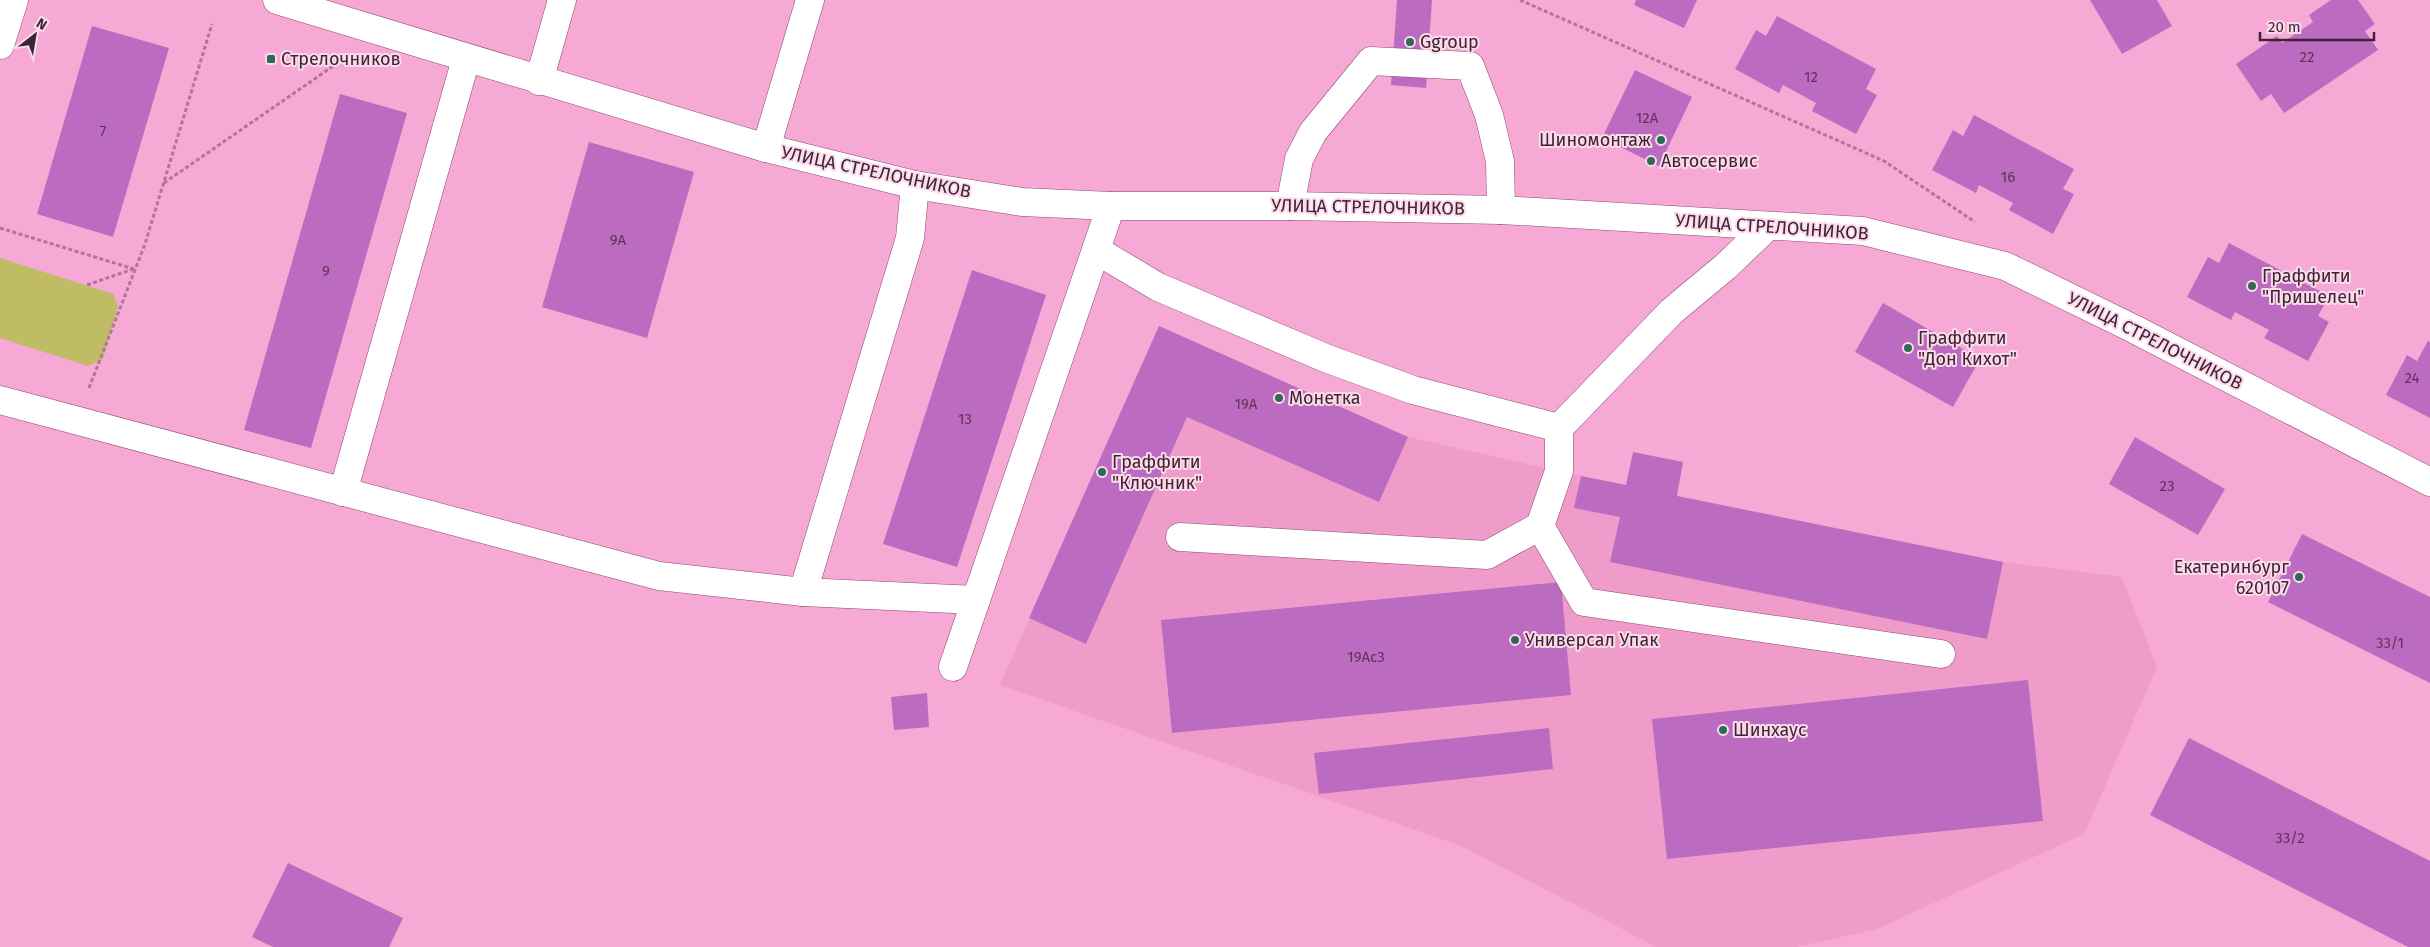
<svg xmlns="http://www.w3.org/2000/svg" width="2430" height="947" font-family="'Fira Sans',sans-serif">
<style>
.built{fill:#f09ccb}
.green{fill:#c0bb65}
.building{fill:#bc6cc0}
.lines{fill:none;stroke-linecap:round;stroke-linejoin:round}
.minor-casing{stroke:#8c4870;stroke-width:29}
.major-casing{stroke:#8c4870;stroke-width:29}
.path{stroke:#b07697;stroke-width:3;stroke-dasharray:4 2.5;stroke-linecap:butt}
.minor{stroke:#fff;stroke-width:28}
.major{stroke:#fff;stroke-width:28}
.poi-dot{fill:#2f6a53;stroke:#fbdbeb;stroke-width:2}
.labels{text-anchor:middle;stroke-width:4;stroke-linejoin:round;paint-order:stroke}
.number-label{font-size:15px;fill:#5f3557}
.poi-label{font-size:18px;fill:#402334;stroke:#fbdbeb;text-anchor:start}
.street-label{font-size:18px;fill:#402334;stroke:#fbdbeb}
</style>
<rect width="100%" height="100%" fill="#f6a9d4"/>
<polygon class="built" points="1159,326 1408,437 1581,476 2003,562 2122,577 2157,667 2084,834 1877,929 1796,947 1657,947 1461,846 1000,685"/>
<polygon class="green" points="0,258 113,294 118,306 103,359 88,366 0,338"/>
<g class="building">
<polygon points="1397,0 1432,0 1426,88 1391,85"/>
<polygon points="1636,0 1697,0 1684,28 1634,5"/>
<polygon points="2090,0 2157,0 2172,26 2122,54"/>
<polygon points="2331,0 2358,0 2375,24 2365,31 2378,50 2284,113 2271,94 2261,101 2236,64 2277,36 2282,43 2313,22 2309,15"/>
<polygon points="1777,16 1876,69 1866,89 1877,95 1856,134 1812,111 1816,103 1783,85 1779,93 1735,69 1756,30 1766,36"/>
<polygon points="92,26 169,48 113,237 37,214"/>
<polygon points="1635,70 1692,97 1659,166 1602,138"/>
<polygon points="340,94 407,113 311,448 244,430"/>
<polygon points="1974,115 2074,169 2063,189 2074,194 2053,234 2009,210 2013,203 1979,185 1976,193 1932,170 1953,130 1963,136"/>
<polygon points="589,142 694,172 647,338 542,307"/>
<polygon points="2229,243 2329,296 2318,316 2329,322 2308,361 2264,338 2269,330 2235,312 2231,320 2187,297 2208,257 2219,263"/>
<polygon points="972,270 1046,295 957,567 883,544"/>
<polygon points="1883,303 1980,359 1953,407 1855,352"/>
<polygon points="1159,326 1408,437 1379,502 1187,417 1086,644 1029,618"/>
<polygon points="2428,341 2430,342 2430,418 2386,395 2407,355 2417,361"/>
<polygon points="2135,437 2225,489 2198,535 2109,484"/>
<polygon points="1633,452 1683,462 1677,496 2003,562 1987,639 1610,562 1620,517 1574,508 1581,476 1626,485"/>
<polygon points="2302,534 2430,597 2430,683 2268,602"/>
<polygon points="1561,582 1571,695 1172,733 1161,620"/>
<polygon points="2028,680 2043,821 1667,859 1652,719"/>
<polygon points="927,693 929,727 894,730 891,697"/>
<polygon points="1549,728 1553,769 1319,794 1314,753"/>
<polygon points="2189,738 2430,861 2430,947 2408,947 2150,815"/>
<polygon points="288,863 403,918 389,947 273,947 252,937"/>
</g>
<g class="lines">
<defs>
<g id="minor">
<polyline points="0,45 14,0"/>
<polyline points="539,81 562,0"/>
<polyline points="766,148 810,0"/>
<polyline points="1290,206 1299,159 1313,132 1371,61 1470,66 1489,115 1500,161 1501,210"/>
<polyline points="1096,250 1158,287 1328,359 1413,390 1559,428 1672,311 1725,267 1768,226"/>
<polyline points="0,400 659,576 803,592 976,600"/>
<polyline points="343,492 466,59"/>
<polyline points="1540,526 1584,602 1941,654"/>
<polyline points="1180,537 1487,555 1540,526 1559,471 1559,428"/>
<polyline points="803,592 910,238 915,185"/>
<polyline points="953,667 1111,206"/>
</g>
<polyline id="major" points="277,0 766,148 915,185 1022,202 1111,206 1290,206 1501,210 1863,231 2005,266 2132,328 2430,482"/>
</defs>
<use href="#minor" class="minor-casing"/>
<use href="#major" class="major-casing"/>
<g class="path">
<polyline points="1520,0 1884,161 1975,222"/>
<polyline points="164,183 339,62"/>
<polyline points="0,228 134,269"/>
<polyline points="87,285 133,269"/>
<polyline points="89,388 145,244 212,24"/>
</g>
<use href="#minor" class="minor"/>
<use href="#major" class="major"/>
</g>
<g class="poi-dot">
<circle cx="1410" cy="42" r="5"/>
<rect x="266" y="54" width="10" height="10" rx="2.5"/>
<circle cx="1661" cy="140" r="5"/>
<circle cx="1651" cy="161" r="5"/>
<circle cx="2252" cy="286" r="5"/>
<circle cx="1908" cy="348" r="5"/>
<circle cx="1279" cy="398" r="5"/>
<circle cx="1102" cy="472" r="5"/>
<circle cx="2299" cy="577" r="5"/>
<circle cx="1515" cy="640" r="5"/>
<circle cx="1723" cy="730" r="5"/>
</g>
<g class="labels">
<g class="number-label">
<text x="2307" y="62">22</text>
<text x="1811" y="82">12</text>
<text x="1647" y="123">12А</text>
<text x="103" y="136">7</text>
<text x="2008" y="182">16</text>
<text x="618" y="245">9А</text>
<text x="326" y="276">9</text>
<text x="2412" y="383">24</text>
<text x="1246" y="409">19А</text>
<text x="965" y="424">13</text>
<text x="2167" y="491">23</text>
<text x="2390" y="648">33/1</text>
<text x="1366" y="662">19Ас3</text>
<text x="2290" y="843">33/2</text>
</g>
<g class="poi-label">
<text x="1420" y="48">Ggroup</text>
<text x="281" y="65">Стрелочников</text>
<text x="1651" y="146" text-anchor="end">Шиномонтаж</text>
<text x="1661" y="167">Автосервис</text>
<text x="2262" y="282">Граффити<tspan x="2262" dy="21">"Пришелец"</tspan></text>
<text x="1918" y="344">Граффити<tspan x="1918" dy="21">"Дон Кихот"</tspan></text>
<text x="1289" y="404">Монетка</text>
<text x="1112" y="468">Граффити<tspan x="1112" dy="21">"Ключник"</tspan></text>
<text x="2289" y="573" text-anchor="end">Екатеринбург<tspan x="2289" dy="21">620107</tspan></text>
<text x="1525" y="646">Универсал Упак</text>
<text x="1733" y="736">Шинхаус</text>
</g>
<g class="street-label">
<text transform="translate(876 172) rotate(12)" y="6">УЛИЦА СТРЕЛОЧНИКОВ</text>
<text transform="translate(1368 207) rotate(1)" y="6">УЛИЦА СТРЕЛОЧНИКОВ</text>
<text transform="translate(1772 227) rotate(4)" y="6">УЛИЦА СТРЕЛОЧНИКОВ</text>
<text transform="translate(2155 341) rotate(27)" y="6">УЛИЦА СТРЕЛОЧНИКОВ</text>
</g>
</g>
<g transform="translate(35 35) rotate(31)" stroke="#fbdbeb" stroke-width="4" paint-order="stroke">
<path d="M0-4L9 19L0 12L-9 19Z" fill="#402334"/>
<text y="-8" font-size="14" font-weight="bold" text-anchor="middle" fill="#402334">N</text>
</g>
<path d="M2260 32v8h114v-8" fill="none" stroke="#402334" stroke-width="2.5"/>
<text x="2268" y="32" font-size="15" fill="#402334" stroke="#fbdbeb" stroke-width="4" paint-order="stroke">20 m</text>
</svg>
